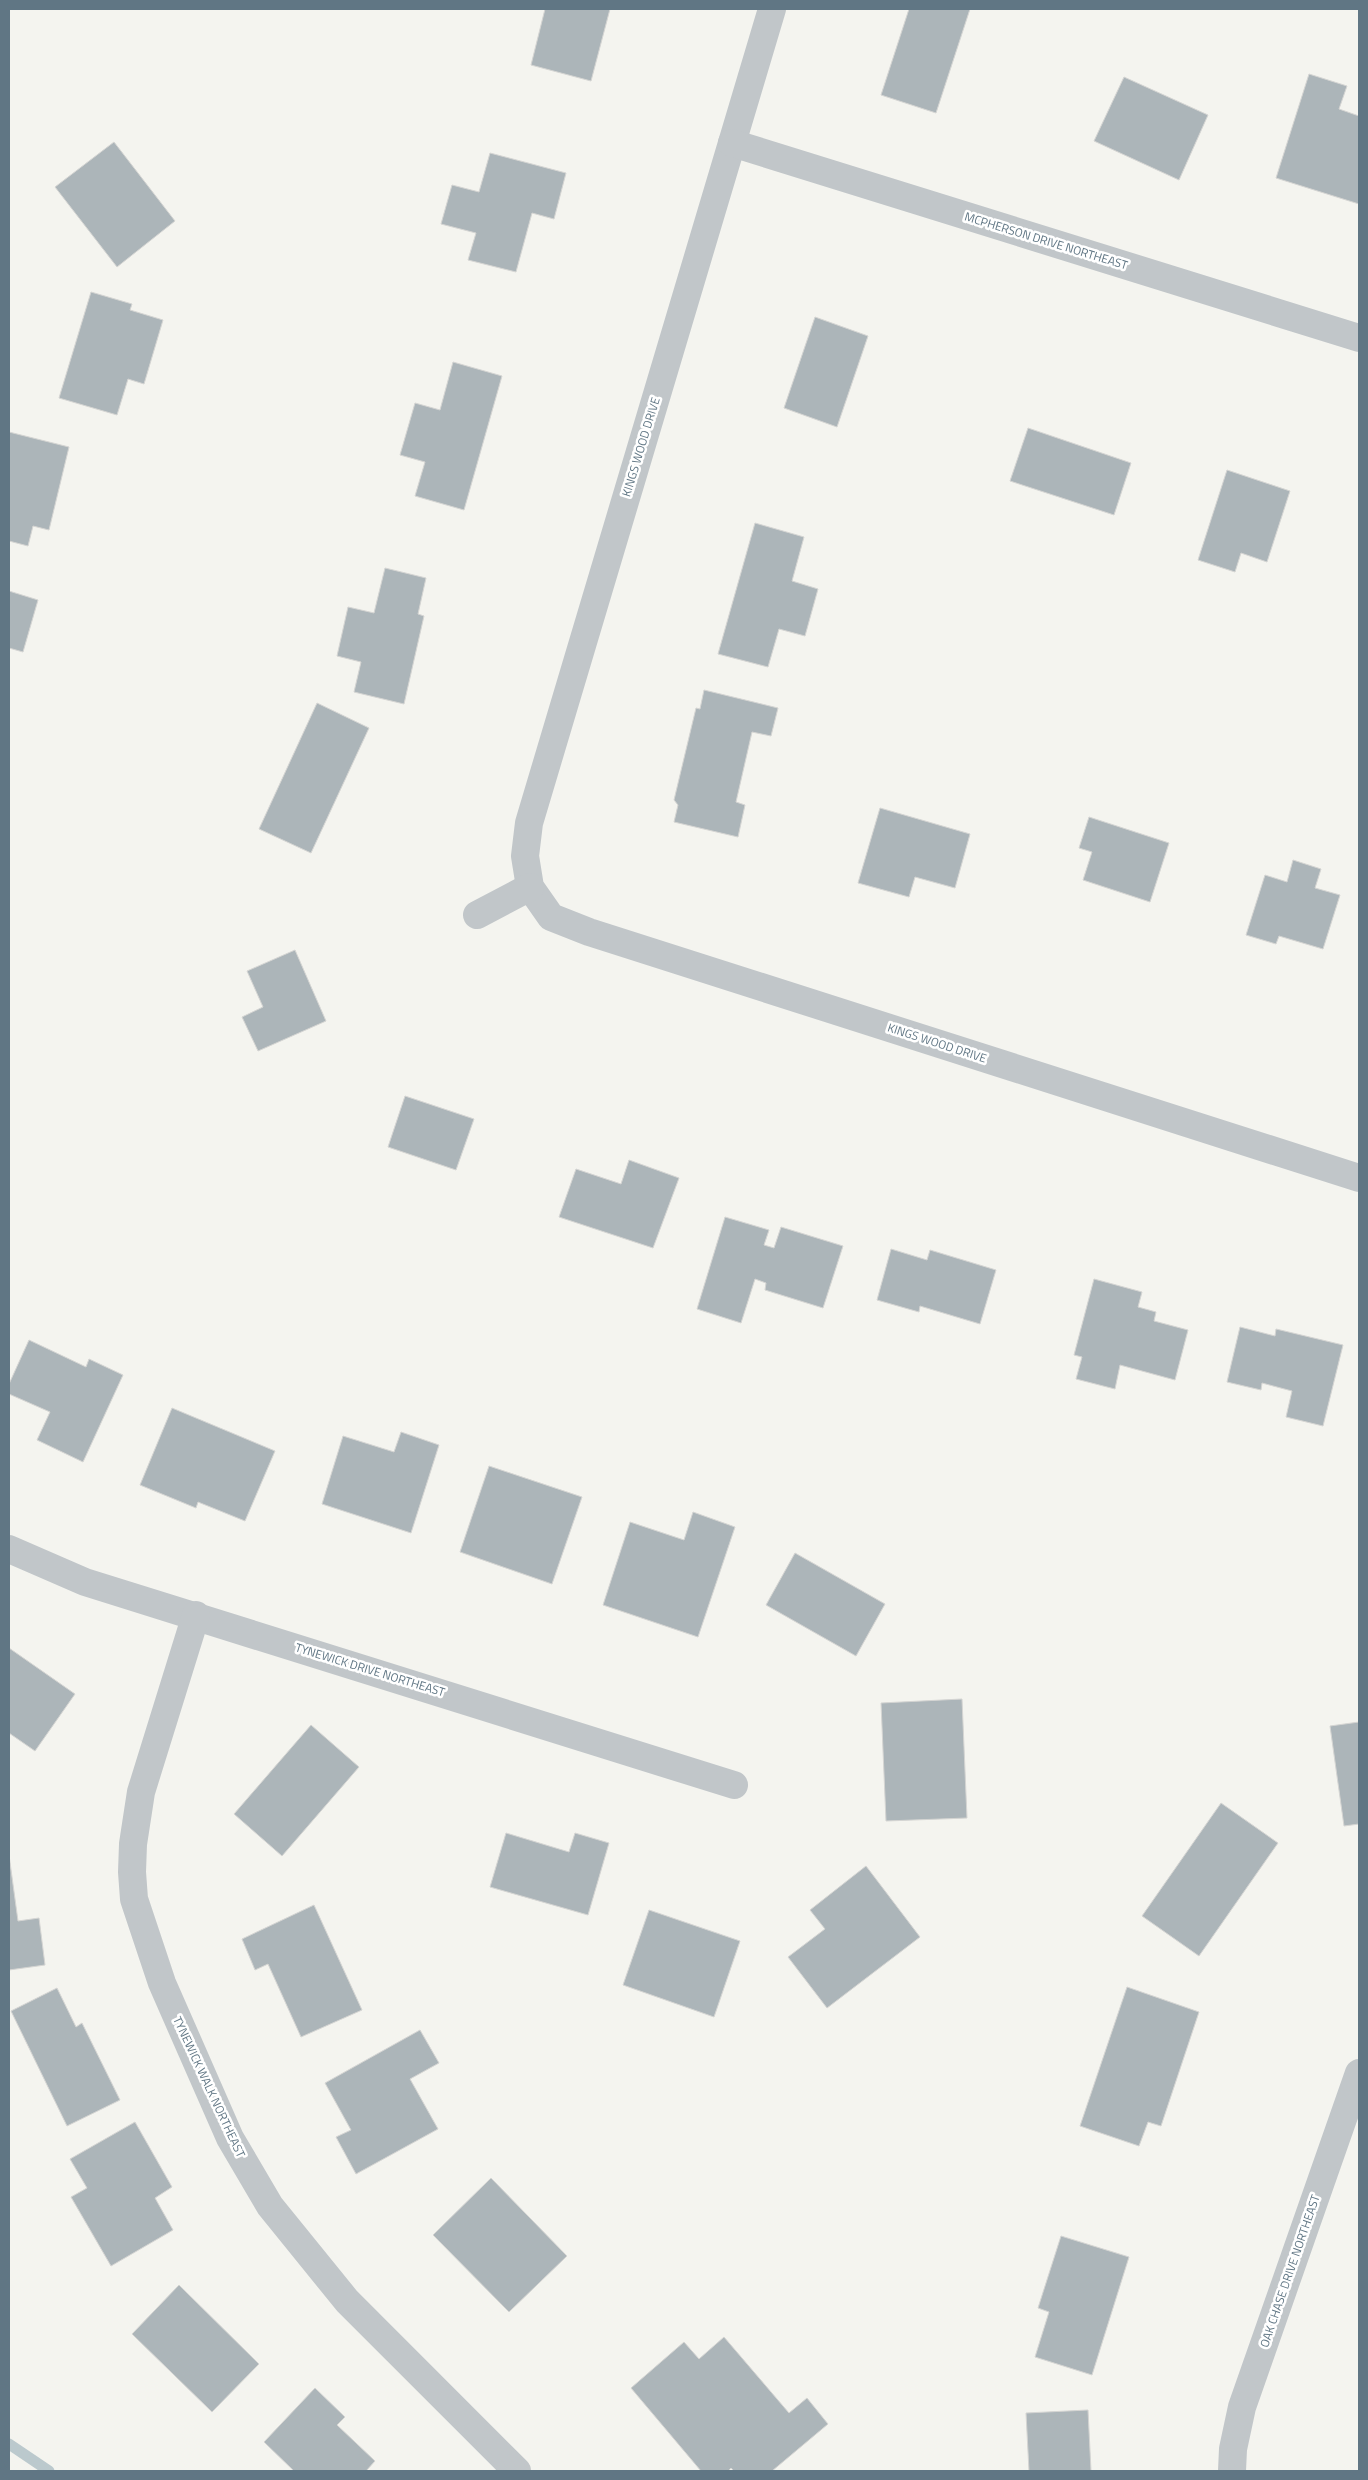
<svg xmlns="http://www.w3.org/2000/svg" width="1368" height="2480" font-family="'Titillium Web',sans-serif">
<style>
.lines{fill:none;stroke-linecap:round;stroke-linejoin:round}
.stream{stroke:#bbc9cd;stroke-width:11}
.building{fill:#acb5b9;stroke:#d5d5d3}
.minor{stroke:#c1c6c9;stroke-width:28}
.labels{text-anchor:middle;stroke-width:5;stroke-linejoin:round;paint-order:stroke}
.street-label{font-size:12px;fill:#607684;stroke:#fff}
</style>
<rect width="100%" height="100%" fill="#f4f4ef"/>
<g class="lines">
<polyline class="stream" points="9,2444 49,2471"/>
</g>
<g class="building">
<polygon points="545,9 610,9 591,81 531,65"/>
<polygon points="909,9 970,9 936,113 881,95"/>
<polygon points="1309,74 1347,86 1339,109 1359,116 1359,204 1276,178"/>
<polygon points="1124,77 1208,115 1179,180 1094,141"/>
<polygon points="114,142 175,221 117,267 55,187"/>
<polygon points="490,153 566,173 554,219 532,213 516,272 468,260 476,233 441,224 452,185 479,192"/>
<polygon points="91,292 132,304 130,310 163,320 144,384 128,379 117,415 59,398"/>
<polygon points="815,317 868,336 837,427 784,408"/>
<polygon points="453,362 502,376 464,510 415,496 425,462 400,455 415,403 440,410"/>
<polygon points="1028,428 1131,463 1114,515 1010,481"/>
<polygon points="9,432 69,447 49,530 33,526 28,546 9,541"/>
<polygon points="1227,470 1290,491 1267,562 1241,553 1235,572 1198,560"/>
<polygon points="755,523 804,537 792,581 818,589 805,636 779,629 768,667 718,654"/>
<polygon points="385,568 426,578 418,614 424,616 404,704 354,692 361,662 337,656 348,607 374,613"/>
<polygon points="9,591 38,600 23,652 9,648"/>
<polygon points="704,690 778,708 771,736 752,732 736,802 745,805 738,837 674,822 678,805 674,800 696,708 700,709"/>
<polygon points="317,703 369,728 311,853 259,829"/>
<polygon points="880,808 970,834 955,888 915,877 909,897 858,883"/>
<polygon points="1089,817 1169,843 1150,902 1083,880 1092,852 1079,848"/>
<polygon points="1293,860 1321,869 1315,888 1340,895 1323,949 1279,936 1276,944 1246,935 1265,875 1287,882"/>
<polygon points="295,950 326,1021 258,1051 242,1017 263,1007 247,971"/>
<polygon points="405,1096 474,1119 456,1170 388,1147"/>
<polygon points="629,1160 679,1178 653,1248 559,1217 576,1169 621,1184"/>
<polygon points="725,1217 769,1230 764,1245 774,1248 781,1227 843,1246 823,1308 765,1290 766,1283 755,1279 741,1323 697,1309"/>
<polygon points="891,1249 927,1260 930,1250 996,1270 980,1324 920,1306 919,1312 877,1300"/>
<polygon points="1094,1279 1142,1292 1138,1307 1156,1312 1154,1321 1188,1330 1175,1380 1120,1365 1115,1389 1076,1379 1082,1357 1074,1355"/>
<polygon points="1240,1327 1275,1336 1276,1329 1343,1345 1323,1426 1286,1417 1292,1391 1262,1383 1261,1390 1227,1382"/>
<polygon points="29,1340 86,1367 89,1359 123,1375 83,1462 37,1440 50,1412 9,1394 9,1384"/>
<polygon points="172,1408 275,1451 245,1521 198,1502 196,1508 140,1485"/>
<polygon points="401,1432 439,1445 411,1533 322,1504 343,1436 394,1452"/>
<polygon points="489,1466 582,1497 552,1584 460,1552"/>
<polygon points="693,1512 735,1527 698,1637 603,1605 630,1522 684,1540"/>
<polygon points="795,1553 885,1604 856,1656 766,1605"/>
<polygon points="9,1648 75,1694 35,1751 9,1733"/>
<polygon points="962,1699 967,1818 886,1821 881,1703"/>
<polygon points="1359,1722 1359,1824 1344,1826 1330,1726"/>
<polygon points="311,1725 359,1767 282,1856 234,1814"/>
<polygon points="1221,1803 1278,1843 1199,1956 1142,1916"/>
<polygon points="506,1833 569,1852 575,1833 609,1843 588,1915 490,1887"/>
<polygon points="9,1855 18,1921 39,1918 45,1965 9,1970"/>
<polygon points="866,1866 920,1937 827,2008 788,1957 825,1929 810,1910"/>
<polygon points="314,1905 362,2010 301,2037 268,1964 255,1970 242,1939"/>
<polygon points="649,1910 740,1941 714,2017 623,1985"/>
<polygon points="1127,1987 1199,2012 1161,2126 1148,2122 1139,2146 1080,2126"/>
<polygon points="57,1988 76,2027 82,2023 120,2100 67,2126 11,2011"/>
<polygon points="420,2030 439,2063 410,2079 438,2129 356,2174 336,2137 351,2130 325,2083"/>
<polygon points="135,2122 172,2187 155,2198 173,2230 111,2266 71,2197 87,2188 70,2159"/>
<polygon points="491,2178 567,2256 509,2312 433,2235"/>
<polygon points="1061,2236 1129,2257 1092,2375 1035,2357 1049,2312 1038,2308"/>
<polygon points="179,2285 259,2364 212,2412 132,2334"/>
<polygon points="724,2337 789,2413 807,2398 828,2424 772,2471 734,2471 731,2468 728,2471 701,2471 631,2388 684,2342 699,2359"/>
<polygon points="315,2388 345,2417 337,2425 375,2461 366,2471 294,2471 264,2442"/>
<polygon points="1088,2410 1091,2471 1029,2471 1026,2413"/>
</g>
<g class="lines">
<g class="minor">
<polyline points="772,9 529,823 525,856 530,887 551,917 589,932 1359,1178"/>
<polyline points="732,143 1359,338"/>
<polyline points="477,915 530,887"/>
<polyline points="9,1549 85,1582 734,1785"/>
<polyline points="196,1615 141,1792 133,1844 132,1872 134,1899 162,1983 230,2138 270,2206 347,2301 517,2471"/>
<polyline points="1232,2471 1233,2449 1242,2407 1359,2073"/>
</g>
</g>
<g class="labels">
<g class="street-label">
<text transform="translate(1046 241) rotate(17)" y="4">MCPHERSON DRIVE NORTHEAST</text>
<text transform="translate(641 447) rotate(-73)" y="4">KINGS WOOD DRIVE</text>
<text transform="translate(937 1043) rotate(18)" y="4">KINGS WOOD DRIVE</text>
<text transform="translate(370 1670) rotate(17)" y="4">TYNEWICK DRIVE NORTHEAST</text>
<text transform="translate(209 2087) rotate(65)" y="4">TYNEWICK WALK NORTHEAST</text>
<text transform="translate(1290 2271) rotate(-71)" y="4">OAK CHASE DRIVE NORTHEAST</text>
</g>
</g>
<rect width="1368" height="2480" fill="none" stroke="#607684" stroke-width="20"/>
</svg>
